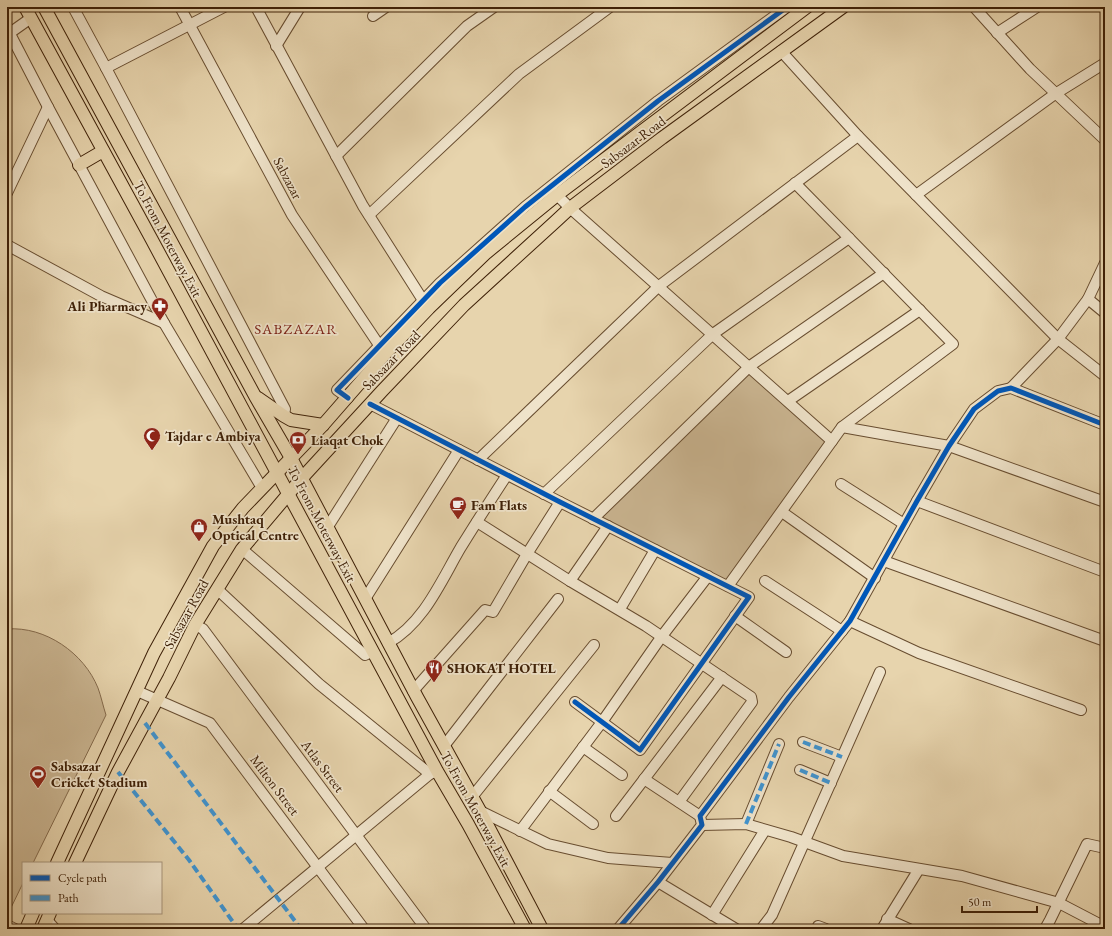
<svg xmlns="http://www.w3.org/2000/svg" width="1112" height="936" font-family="'EB Garamond',serif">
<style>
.green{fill:#cab591;stroke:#846a4c}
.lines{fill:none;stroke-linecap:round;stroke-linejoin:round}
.minor-casing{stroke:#684d30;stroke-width:12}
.major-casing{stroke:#3e2007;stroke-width:14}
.minor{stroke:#efe3ca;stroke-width:10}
.major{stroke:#e7d4ad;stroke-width:12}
.quiet{stroke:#3f94d1;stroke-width:4;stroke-dasharray:8 4;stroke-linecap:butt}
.cycleway-casing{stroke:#efe3ca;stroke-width:8}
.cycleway{stroke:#0057b8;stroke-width:5}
.labels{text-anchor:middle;stroke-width:3.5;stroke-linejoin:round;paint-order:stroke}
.street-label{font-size:14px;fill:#3e2007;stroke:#efe3ca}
.poi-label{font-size:14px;font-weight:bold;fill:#3e2007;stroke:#efe3ca;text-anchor:start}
.neighbourhood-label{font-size:15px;letter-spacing:1px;fill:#7a1f14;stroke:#efe3ca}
</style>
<rect width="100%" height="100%" fill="#e7d4ad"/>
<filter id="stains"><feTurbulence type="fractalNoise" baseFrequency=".005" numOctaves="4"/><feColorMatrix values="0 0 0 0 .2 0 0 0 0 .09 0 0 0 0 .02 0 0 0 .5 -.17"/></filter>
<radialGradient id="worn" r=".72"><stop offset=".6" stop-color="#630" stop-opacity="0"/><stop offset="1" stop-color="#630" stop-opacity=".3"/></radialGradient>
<g class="green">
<polygon points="746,363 832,441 728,586 593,519"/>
<path d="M 7,629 C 45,626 84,653 98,688 C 101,696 103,706 106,715 L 33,863 L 23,863 L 23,883 L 7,916 Z"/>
</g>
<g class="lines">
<defs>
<g id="minor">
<polyline points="73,7 106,68 285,409 284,416"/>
<polyline points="180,7 292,215 383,351"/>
<polyline points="256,7 363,206 426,305"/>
<polyline points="974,7 1030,69 1105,140"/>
<polyline points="373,16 386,7"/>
<polyline points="7,28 48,107 164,323 262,488"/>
<polyline points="997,33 1037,7"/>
<polyline points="7,35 31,18"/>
<polyline points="276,46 300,7"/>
<polyline points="781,51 858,136 1058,339 1105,376"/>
<polyline points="106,68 224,7"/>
<polyline points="336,156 467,26 494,7"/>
<polyline points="552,190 570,208 832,441"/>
<polyline points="7,193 48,107"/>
<polyline points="916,195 1055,94 1105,63"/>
<polyline points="369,215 519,74 610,7"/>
<polyline points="7,245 101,296 164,323"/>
<polyline points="1088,299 1105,313"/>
<polyline points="1011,388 1058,339 1088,299 1105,263"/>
<polyline points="348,398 337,390 440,283 525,207 658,101 787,7"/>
<polyline points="788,401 920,310"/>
<polyline points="370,404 560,502 749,597 640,750 575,702"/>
<polyline points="842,427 949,446 1105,502"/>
<polyline points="478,460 659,286 858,136"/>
<polyline points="841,484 904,524"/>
<polyline points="544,494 713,334 849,238"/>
<polyline points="917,501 1105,572"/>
<polyline points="782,512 875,578"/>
<polyline points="593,519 750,366 884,273"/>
<polyline points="477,522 570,581 646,626 751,697 752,702 679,802"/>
<polyline points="327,528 397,418"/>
<polyline points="242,549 365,655 373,651"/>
<polyline points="884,561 1105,641"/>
<polyline points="570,581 608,526"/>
<polyline points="765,581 842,631"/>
<polyline points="728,586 842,427 953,344 795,183"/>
<polyline points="217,589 319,684 430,774 437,771"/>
<polyline points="365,599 459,450"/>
<polyline points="620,609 655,550"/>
<polyline points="735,616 786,652"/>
<polyline points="850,621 919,653 1081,710"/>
<polyline points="195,625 203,629 426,929"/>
<path d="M 388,643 C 424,623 441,581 461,547 C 476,523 491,499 507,475"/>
<polyline points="137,691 210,723 364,929"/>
<polyline points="413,691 485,610 493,612 527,554 560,502"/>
<polyline points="803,742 842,757"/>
<polyline points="444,746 558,599"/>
<polyline points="583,747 622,775"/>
<polyline points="800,770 831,783"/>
<polyline points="644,779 700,816"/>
<polyline points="549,791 593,824"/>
<polyline points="472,797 594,645"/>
<polyline points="480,811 548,844 608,858 672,863"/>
<polyline points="616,816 722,677"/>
<polyline points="746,824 779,744"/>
<polyline points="702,825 746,824 791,837 843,856 962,876 1059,903 1105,927"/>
<polyline points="520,831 602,722 662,636 708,576"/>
<polyline points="658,882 736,929"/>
<polyline points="712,915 765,830"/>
<polyline points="887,919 909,929"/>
<polyline points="47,920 55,929"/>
<polyline points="7,925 15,929"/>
<polyline points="818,926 826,929"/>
<polyline points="762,928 772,915 880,672"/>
<polyline points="243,929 430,774"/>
<polyline points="618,929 658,882 702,825 700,816 789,697 850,621 917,501 949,446 974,409 998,391 1011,388 1105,425"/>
<polyline points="882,929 919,869"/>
<polyline points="1045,929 1050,920 1087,844 1105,848"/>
</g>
<g id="major">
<polyline points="25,7 152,240 437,771 468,824 525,929"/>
<polyline points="44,7 255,396 291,458 417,697 480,811 542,929"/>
<polyline points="79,165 103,151"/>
<polyline points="258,398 284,416 291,420 323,425"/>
<polyline points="57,863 154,653 213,546 243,508 323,425 385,354 429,308 486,253 557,195 807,7"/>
<polyline points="75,863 118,772 169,678 195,625 242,549 301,479 382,391 464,305 556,221 570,208 662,138 843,7"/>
<polyline points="26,929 33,913"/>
<polyline points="43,929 50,913"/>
</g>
</defs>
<use href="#minor" class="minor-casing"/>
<use href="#major" class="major-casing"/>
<use href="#minor" class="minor"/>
<use href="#major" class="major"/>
<g class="quiet">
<polyline points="145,723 301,929"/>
<polyline points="803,742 842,757"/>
<polyline points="800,770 831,783"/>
<polyline points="118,772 189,860 238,929"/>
<polyline points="746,824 779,744"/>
</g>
<defs>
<g id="cycleway">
<polyline points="348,398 337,390 440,283 525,207 658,101 787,7"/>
<polyline points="370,404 560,502 749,597 640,750 575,702"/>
<polyline points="618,929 658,882 702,825 700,816 789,697 850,621 917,501 949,446 974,409 998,391 1011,388 1105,425"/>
</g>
</defs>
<use href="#cycleway" class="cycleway-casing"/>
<use href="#cycleway" class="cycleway"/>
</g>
<defs>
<symbol id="pharmacy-pin" viewBox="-11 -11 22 30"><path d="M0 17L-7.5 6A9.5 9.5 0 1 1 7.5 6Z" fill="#8f2418" stroke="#efe3ca"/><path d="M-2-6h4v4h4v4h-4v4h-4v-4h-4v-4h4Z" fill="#fff"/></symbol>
<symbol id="mosque-pin" viewBox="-11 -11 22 30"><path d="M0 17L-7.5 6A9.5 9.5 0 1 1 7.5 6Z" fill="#8f2418" stroke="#efe3ca"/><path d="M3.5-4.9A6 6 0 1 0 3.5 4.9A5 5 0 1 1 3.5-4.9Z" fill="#fff"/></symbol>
<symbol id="bank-pin" viewBox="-11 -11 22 30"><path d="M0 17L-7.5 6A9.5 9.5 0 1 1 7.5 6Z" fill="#8f2418" stroke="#efe3ca"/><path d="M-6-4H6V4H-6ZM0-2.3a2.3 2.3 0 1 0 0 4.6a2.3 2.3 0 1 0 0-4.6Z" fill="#fff"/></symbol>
<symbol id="cafe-pin" viewBox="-11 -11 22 30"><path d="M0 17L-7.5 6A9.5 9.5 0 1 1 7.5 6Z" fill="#8f2418" stroke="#efe3ca"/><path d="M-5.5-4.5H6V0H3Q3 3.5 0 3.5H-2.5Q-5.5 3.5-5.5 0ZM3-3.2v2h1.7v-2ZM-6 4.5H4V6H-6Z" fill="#fff"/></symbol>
<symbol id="shop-pin" viewBox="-11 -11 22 30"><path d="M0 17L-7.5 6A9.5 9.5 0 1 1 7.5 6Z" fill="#8f2418" stroke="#efe3ca"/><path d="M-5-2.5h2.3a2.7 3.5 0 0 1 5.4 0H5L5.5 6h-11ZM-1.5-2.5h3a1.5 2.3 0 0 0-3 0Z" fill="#fff"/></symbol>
<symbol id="restaurant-pin" viewBox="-11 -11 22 30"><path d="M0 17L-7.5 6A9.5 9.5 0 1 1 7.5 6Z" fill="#8f2418" stroke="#efe3ca"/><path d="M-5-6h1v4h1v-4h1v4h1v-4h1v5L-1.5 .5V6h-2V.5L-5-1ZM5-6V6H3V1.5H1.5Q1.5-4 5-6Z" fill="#fff"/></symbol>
<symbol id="stadium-pin" viewBox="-11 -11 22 30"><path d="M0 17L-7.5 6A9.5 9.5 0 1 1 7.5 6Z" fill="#8f2418" stroke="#efe3ca"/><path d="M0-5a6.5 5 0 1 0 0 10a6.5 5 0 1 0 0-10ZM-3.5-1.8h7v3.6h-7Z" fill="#fff"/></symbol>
</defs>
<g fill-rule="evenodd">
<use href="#pharmacy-pin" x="150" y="296" width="20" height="27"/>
<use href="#mosque-pin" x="142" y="426" width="20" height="27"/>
<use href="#bank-pin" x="288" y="430" width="20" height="27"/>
<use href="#cafe-pin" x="448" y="495" width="20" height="27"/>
<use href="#shop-pin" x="189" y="517" width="20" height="27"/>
<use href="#restaurant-pin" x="424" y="658" width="20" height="27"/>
<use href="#stadium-pin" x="28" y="764" width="20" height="27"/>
</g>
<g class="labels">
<g class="street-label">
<text transform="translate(633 142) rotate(-37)" y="5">Sabsazar Road</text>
<text transform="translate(288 178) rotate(62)" y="5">Sabzazar</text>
<text transform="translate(168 239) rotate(62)" y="5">To From Moterway Exit</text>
<text transform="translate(391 360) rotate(-46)" y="5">Sabsazar Road</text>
<text transform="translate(322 524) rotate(62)" y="5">To From Moterway Exit</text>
<text transform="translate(186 614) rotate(-61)" y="5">Sabsazar Road</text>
<text transform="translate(323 766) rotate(53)" y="5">Atlas Street</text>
<text transform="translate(275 785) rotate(53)" y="5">Milton Street</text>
<text transform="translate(476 809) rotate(61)" y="5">To From Moterway Exit</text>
</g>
<g class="poi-label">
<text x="147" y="311" text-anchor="end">Ali Pharmacy</text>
<text x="165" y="441">Tajdar e Ambiya</text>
<text x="311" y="445">Liaqat Chok</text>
<text x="471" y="510">Fam Flats</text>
<text x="212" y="524">Mushtaq<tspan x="212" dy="16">Optical Centre</tspan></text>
<text x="447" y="673">SHOKAT HOTEL</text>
<text x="51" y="771">Sabsazar<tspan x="51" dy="16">Cricket Stadium</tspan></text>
</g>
<g class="neighbourhood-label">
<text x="296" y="334">SABZAZAR</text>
</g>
</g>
<rect width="1112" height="936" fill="none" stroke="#e7d4ad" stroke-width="24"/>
<rect x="8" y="8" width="1096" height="920" fill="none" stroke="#3e2007" stroke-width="2"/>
<rect x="12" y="12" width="1088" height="912" fill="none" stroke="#3e2007"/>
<rect x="22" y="862" width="140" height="52" fill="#efe3ca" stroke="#a8957c"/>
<rect x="30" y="875" width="20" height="6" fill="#0057b8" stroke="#a8957c"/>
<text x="58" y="882" font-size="12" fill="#3e2007">Cycle path</text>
<rect x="30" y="895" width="20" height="6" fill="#3f94d1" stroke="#a8957c"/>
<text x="58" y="902" font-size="12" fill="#3e2007">Path</text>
<path d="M962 906v6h75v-6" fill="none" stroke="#3e2007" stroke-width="2"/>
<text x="968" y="906" font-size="12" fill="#3e2007" stroke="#efe3ca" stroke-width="3" paint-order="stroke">50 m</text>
<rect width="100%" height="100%" filter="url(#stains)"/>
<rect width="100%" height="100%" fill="url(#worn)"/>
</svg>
